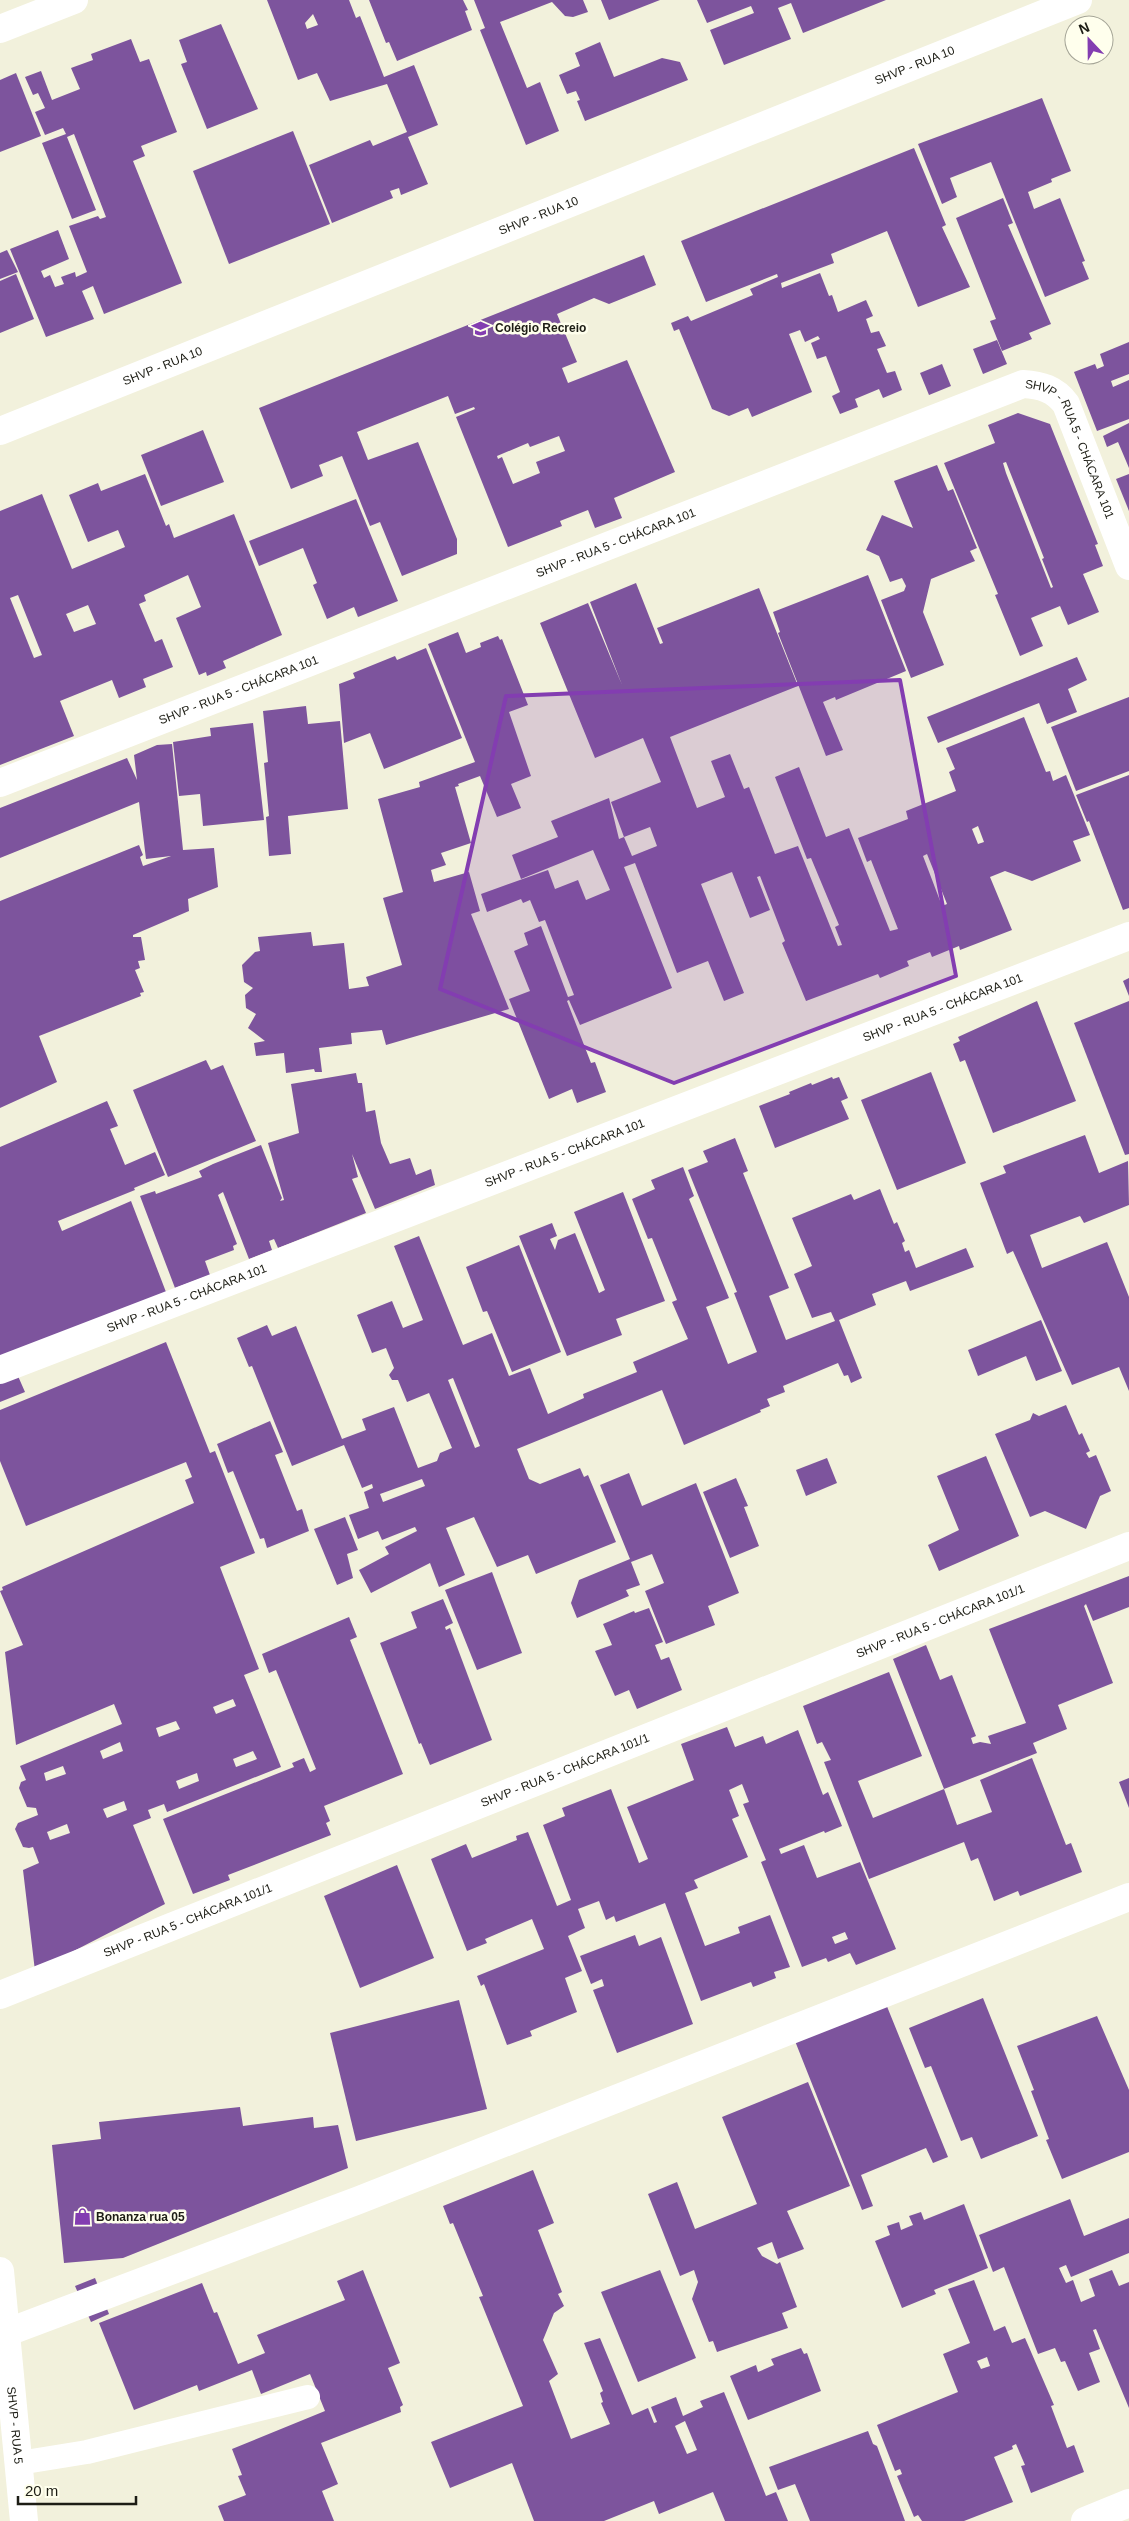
<svg xmlns="http://www.w3.org/2000/svg" width="1129" height="2521" font-family="Arial,sans-serif">
<style>
.building{fill:#7d549d;fill-rule:evenodd}
.lines{fill:none;stroke-linecap:round;stroke-linejoin:round}
.service{stroke:#fff;stroke-width:24}
.minor{stroke:#fff;stroke-width:28}
.tertiary{stroke:#fff;stroke-width:28}
.marked{fill:#833db1;fill-opacity:0.2;stroke:#833db1;stroke-width:4;stroke-linejoin:round}
.labels{text-anchor:middle;stroke-width:5;stroke-linejoin:round;paint-order:stroke}
.street-label{font-size:12px;fill:#1d1d15;stroke:#ffffed}
.poi-label{font-size:12px;font-weight:bold;fill:#1d1d15;stroke:#ffffed;text-anchor:start}
</style>
<rect width="100%" height="100%" fill="#f2f1dc"/>
<g class="building">
<path d="M 267,0 L 349,0 L 356,18 L 360,16 L 384,77 L 414,65 L 438,125 L 408,137 L 428,184 L 401,195 L 399,188 L 390,191 L 393,198 L 332,223 L 309,165 L 370,140 L 373,146 L 407,132 L 387,84 L 330,101 L 317,73 L 298,80 ZM 313,14 L 318,25 L 307,29 L 305,23 Z"/>
<polygon points="369,0 463,0 468,10 465,11 472,30 397,61 389,42 386,43"/>
<polygon points="474,0 583,0 588,12 573,17 565,16 552,2 500,22 527,88 540,82 559,131 526,145 480,30 485,28"/>
<polygon points="601,0 660,0 609,20"/>
<polygon points="697,0 886,0 803,33 791,3 778,8 791,39 724,65 710,30 754,13 751,6 707,23"/>
<polygon points="221,24 258,109 207,129 181,64 187,62 179,40"/>
<polygon points="131,39 140,62 149,59 177,132 141,146 145,156 133,161 182,283 104,314 93,286 82,291 94,319 46,337 10,249 58,230 69,259 41,271 44,278 50,275 55,287 64,284 61,277 75,272 76,277 87,272 69,226 98,216 100,219 106,217 74,134 67,137 96,210 72,219 42,143 66,134 63,128 45,135 35,112 45,108 38,93 33,95 25,77 41,71 52,100 80,89 71,68 93,60 91,54"/>
<polygon points="600,42 614,77 662,58 680,62 688,80 585,121 577,101 580,100 576,91 567,94 559,75 580,66 575,53"/>
<polygon points="16,73 41,136 0,152 0,80"/>
<polygon points="1042,98 1071,171 1051,179 1052,182 1028,192 1034,209 1060,198 1085,261 1082,262 1089,279 1045,297 991,162 950,178 957,197 942,204 918,144"/>
<polygon points="293,131 330,224 229,264 193,171"/>
<polygon points="914,148 946,225 942,227 970,287 918,307 887,231 831,254 834,263 781,283 782,288 820,273 829,296 832,295 838,312 866,300 873,316 866,319 871,333 879,331 886,346 877,349 887,373 895,371 902,390 883,398 879,389 855,399 858,407 840,414 832,396 840,392 826,356 817,359 811,343 820,339 818,336 805,342 800,330 789,334 812,392 752,417 748,408 729,416 712,409 679,329 674,331 671,323 688,316 691,321 753,295 750,289 778,277 777,274 706,302 681,241"/>
<polygon points="1003,198 1013,223 1008,225 1051,324 1029,333 1032,339 1002,351 990,321 996,319 956,218"/>
<polygon points="7,250 18,272 0,279 0,253"/>
<path d="M 644,255 L 656,285 L 609,304 L 594,298 L 557,314 L 577,362 L 562,368 L 568,383 L 627,360 L 675,472 L 614,498 L 622,518 L 595,528 L 588,510 L 560,521 L 562,526 L 508,547 L 456,417 L 475,409 L 474,407 L 455,414 L 448,396 L 357,432 L 368,460 L 418,442 L 457,539 L 457,554 L 402,576 L 380,522 L 370,526 L 342,456 L 319,465 L 323,476 L 291,489 L 259,408 ZM 559,436 L 565,451 L 536,462 L 540,473 L 513,484 L 502,457 L 498,459 L 497,456 L 528,443 L 530,447 Z"/>
<polygon points="16,274 34,319 0,333 0,281"/>
<polygon points="997,340 1007,364 983,374 973,349"/>
<polygon points="1129,342 1129,374 1111,381 1113,387 1129,380 1129,419 1097,431 1074,372 1095,364 1097,369 1104,366 1100,354"/>
<polygon points="942,364 951,386 929,395 920,373"/>
<path d="M 1018,413 L 1050,424 L 1098,544 L 1095,545 L 1103,566 L 1083,574 L 1099,612 L 1068,625 L 1060,606 L 1031,618 L 1043,646 L 1020,656 L 995,595 L 998,594 L 944,463 L 995,443 L 988,425 ZM 1006,462 L 1044,558 L 1042,559 L 1053,587 L 1051,588 L 1006,473 L 1003,463 Z"/>
<polygon points="1129,423 1129,468 1118,442 1107,447 1103,436"/>
<polygon points="203,430 224,482 161,506 141,455"/>
<polygon points="937,465 948,491 953,489 977,548 970,551 975,561 931,579 923,612 944,665 911,678 881,600 904,591 906,586 902,578 890,582 879,556 866,550 882,515 913,528 894,481"/>
<path d="M 145,474 L 166,526 L 169,524 L 174,538 L 234,514 L 282,635 L 223,661 L 226,668 L 207,676 L 206,672 L 199,675 L 176,618 L 201,607 L 188,575 L 144,595 L 146,601 L 139,604 L 155,642 L 162,639 L 173,667 L 143,679 L 146,687 L 119,698 L 112,680 L 60,701 L 74,736 L 0,765 L 0,511 L 42,494 L 72,569 L 125,547 L 118,530 L 88,542 L 69,495 L 98,483 L 101,491 ZM 18,595 L 42,655 L 34,658 L 10,598 ZM 88,605 L 96,624 L 74,632 L 66,614 Z"/>
<polygon points="1129,474 1129,511 1116,479"/>
<polygon points="356,499 398,601 358,617 354,607 327,619 313,585 317,583 303,548 259,566 249,541"/>
<polygon points="868,575 906,671 836,700 835,697 823,702 843,750 826,756 778,633 780,632 773,612"/>
<path d="M 636,583 L 660,644 L 663,643 L 657,628 L 759,588 L 798,686 L 670,737 L 697,808 L 725,797 L 711,761 L 730,754 L 744,789 L 749,787 L 775,854 L 798,846 L 838,946 L 842,945 L 835,927 L 839,925 L 811,858 L 807,859 L 775,777 L 799,767 L 826,837 L 849,828 L 890,931 L 898,929 L 871,860 L 867,862 L 858,838 L 908,819 L 906,811 L 956,791 L 949,772 L 955,769 L 946,748 L 1024,717 L 1046,772 L 1050,771 L 1053,781 L 1066,775 L 1090,835 L 1073,841 L 1081,861 L 1032,881 L 1005,871 L 990,877 L 1012,930 L 960,950 L 959,946 L 932,957 L 930,952 L 907,961 L 909,966 L 880,978 L 878,974 L 806,1001 L 782,943 L 785,941 L 760,876 L 757,877 L 770,910 L 750,918 L 732,872 L 701,884 L 744,993 L 724,1001 L 708,961 L 677,973 L 635,863 L 624,867 L 672,988 L 580,1025 L 569,1000 L 567,1001 L 591,1063 L 595,1062 L 606,1092 L 577,1103 L 572,1089 L 549,1099 L 509,999 L 530,991 L 514,951 L 528,945 L 524,933 L 541,926 L 568,997 L 574,995 L 545,920 L 539,922 L 530,900 L 523,903 L 521,899 L 487,912 L 481,894 L 548,870 L 555,889 L 578,880 L 586,900 L 610,890 L 593,850 L 521,879 L 512,855 L 558,837 L 551,821 L 609,798 L 619,839 L 624,837 L 611,802 L 661,782 L 643,738 L 595,758 L 540,623 L 588,603 L 622,685 L 590,602 ZM 978,826 L 984,842 L 978,844 L 972,829 ZM 650,827 L 657,846 L 632,856 L 624,837 ZM 927,854 L 947,904 L 942,906 L 923,856 Z"/>
<polygon points="458,632 466,653 481,647 480,643 498,636 500,640 502,639 528,705 509,712 531,776 511,784 521,808 497,817 480,776 458,784 459,786 455,787 471,843 441,853 446,865 431,870 434,882 469,872 480,911 471,914 509,1009 386,1045 382,1030 351,1033 352,1044 319,1048 322,1072 315,1072 314,1069 286,1073 284,1053 256,1056 254,1043 265,1041 248,1028 256,1014 246,1008 245,995 253,988 244,982 242,965 255,952 260,951 258,937 311,932 313,946 344,943 349,989 369,986 366,977 402,965 383,898 403,892 378,799 420,787 419,782 475,762 428,644"/>
<polygon points="426,648 462,738 384,769 370,733 344,743 339,684 355,678 353,673 395,656 397,660"/>
<polygon points="1077,657 1087,680 1068,689 1077,712 1047,724 1039,703 938,743 927,717"/>
<polygon points="1129,697 1129,771 1076,791 1051,727"/>
<polygon points="306,706 308,724 340,721 348,809 288,816 291,854 269,856 266,817 269,816 264,763 268,762 263,711"/>
<polygon points="253,723 264,820 203,826 200,794 179,796 173,742 211,736 210,728"/>
<polygon points="172,744 183,850 214,848 218,887 188,899 189,911 133,935 133,937 141,937 145,960 138,961 140,968 135,970 144,992 140,993 141,996 39,1036 57,1082 0,1108 0,901 139,845 143,855 140,857 143,866 171,856 146,859 139,802 0,858 0,808 127,758 137,780 134,755 157,745"/>
<polygon points="1129,775 1129,908 1123,910 1089,821 1087,822 1076,795"/>
<polygon points="1129,978 1129,996 1123,981"/>
<polygon points="1037,1001 1076,1101 993,1133 965,1060 960,1062 953,1044 960,1041 958,1037"/>
<polygon points="1129,1001 1129,1154 1125,1155 1074,1023"/>
<polygon points="206,1060 211,1070 223,1065 256,1141 168,1177 133,1090"/>
<polygon points="931,1072 966,1163 897,1190 861,1100"/>
<polygon points="356,1073 358,1083 362,1083 366,1112 375,1110 381,1143 390,1164 410,1158 416,1175 431,1169 435,1185 375,1209 352,1154 358,1177 352,1179 366,1213 278,1248 274,1239 269,1241 272,1250 249,1259 223,1192 218,1195 237,1244 233,1246 234,1250 205,1261 210,1275 175,1288 140,1196 155,1191 156,1194 202,1177 199,1171 213,1164 261,1145 282,1198 280,1201 284,1200 268,1143 299,1133 291,1084"/>
<polygon points="832,1077 833,1079 839,1077 848,1098 841,1101 849,1119 775,1148 759,1106 790,1094 789,1092 811,1083 812,1085"/>
<polygon points="107,1101 118,1126 110,1129 125,1165 155,1152 165,1175 134,1188 135,1190 58,1221 62,1231 131,1201 166,1292 14,1367 25,1392 0,1402 0,1147"/>
<polygon points="1085,1135 1099,1173 1128,1161 1129,1205 1084,1223 1080,1216 1030,1235 1042,1268 1107,1242 1129,1297 1129,1391 1119,1367 1072,1385 1013,1251 1007,1254 980,1183 1006,1173 1003,1166"/>
<path d="M 735,1138 L 748,1171 L 743,1173 L 789,1288 L 769,1296 L 786,1340 L 835,1321 L 831,1312 L 812,1318 L 794,1274 L 812,1266 L 792,1218 L 851,1194 L 854,1200 L 880,1189 L 894,1224 L 897,1222 L 905,1241 L 902,1243 L 905,1252 L 909,1250 L 916,1268 L 966,1248 L 974,1267 L 910,1291 L 906,1281 L 872,1294 L 876,1305 L 839,1320 L 862,1378 L 851,1383 L 848,1375 L 844,1376 L 838,1363 L 783,1386 L 785,1392 L 767,1399 L 770,1406 L 760,1410 L 761,1412 L 684,1445 L 662,1390 L 517,1449 L 529,1479 L 540,1484 L 580,1468 L 584,1477 L 588,1475 L 616,1542 L 536,1574 L 528,1555 L 497,1567 L 474,1517 L 446,1528 L 465,1575 L 439,1587 L 430,1563 L 371,1593 L 359,1570 L 389,1554 L 385,1547 L 417,1531 L 415,1527 L 382,1540 L 378,1531 L 358,1539 L 349,1515 L 369,1508 L 364,1492 L 373,1488 L 372,1484 L 362,1488 L 344,1445 L 292,1466 L 252,1366 L 249,1367 L 237,1338 L 267,1325 L 272,1336 L 296,1326 L 342,1439 L 366,1430 L 362,1419 L 394,1407 L 418,1468 L 437,1461 L 440,1453 L 452,1448 L 429,1393 L 407,1402 L 398,1380 L 392,1380 L 389,1375 L 394,1368 L 386,1348 L 372,1353 L 357,1315 L 392,1301 L 403,1328 L 423,1320 L 394,1246 L 419,1236 L 463,1345 L 492,1333 L 509,1376 L 530,1368 L 548,1414 L 584,1398 L 583,1394 L 637,1372 L 633,1362 L 688,1339 L 672,1302 L 677,1300 L 652,1238 L 648,1239 L 632,1199 L 655,1189 L 651,1180 L 683,1167 L 694,1196 L 689,1199 L 729,1298 L 706,1307 L 728,1364 L 757,1352 L 734,1293 L 737,1292 L 688,1170 L 708,1162 L 703,1151 ZM 453,1378 L 480,1446 L 475,1448 L 448,1380 ZM 422,1479 L 425,1486 L 383,1502 L 380,1494 Z"/>
<polygon points="623,1192 665,1301 616,1319 622,1335 567,1356 519,1236 552,1223 557,1236 550,1239 555,1250 558,1240 575,1233 599,1293 605,1290 574,1212"/>
<polygon points="519,1245 561,1352 512,1372 487,1311 483,1312 466,1267"/>
<polygon points="1041,1320 1062,1371 1036,1381 1026,1356 978,1376 968,1350"/>
<path d="M 166,1342 L 210,1453 L 215,1451 L 255,1553 L 220,1567 L 259,1669 L 244,1675 L 281,1767 L 167,1812 L 164,1804 L 148,1810 L 151,1818 L 133,1825 L 165,1904 L 35,1971 L 23,1870 L 39,1863 L 33,1847 L 29,1848 L 23,1847 L 15,1829 L 18,1823 L 38,1815 L 36,1808 L 27,1807 L 19,1788 L 21,1782 L 26,1780 L 20,1766 L 122,1724 L 114,1704 L 16,1745 L 5,1652 L 23,1645 L 0,1591 L 3,1590 L 2,1587 L 194,1503 L 185,1480 L 192,1477 L 186,1462 L 26,1526 L 0,1461 L 0,1410 ZM 233,1699 L 236,1706 L 216,1714 L 213,1707 ZM 176,1721 L 180,1729 L 159,1737 L 156,1728 ZM 120,1742 L 123,1751 L 103,1759 L 100,1751 ZM 253,1751 L 257,1759 L 236,1767 L 233,1759 ZM 63,1766 L 66,1774 L 46,1781 L 44,1773 ZM 197,1773 L 199,1781 L 179,1789 L 176,1781 ZM 124,1801 L 127,1810 L 107,1818 L 103,1809 ZM 67,1824 L 70,1833 L 50,1840 L 47,1832 Z"/>
<polygon points="1066,1405 1079,1435 1082,1433 1090,1451 1086,1453 1089,1458 1096,1455 1111,1491 1100,1496 1086,1529 1045,1511 1030,1517 995,1434 1030,1420 1033,1413 1039,1416"/>
<polygon points="270,1421 283,1452 275,1455 297,1511 302,1509 309,1531 267,1548 264,1538 260,1539 233,1471 228,1473 217,1444"/>
<polygon points="986,1456 1019,1536 939,1571 928,1545 959,1530 937,1476"/>
<polygon points="827,1458 837,1483 806,1496 796,1470"/>
<polygon points="629,1473 642,1506 696,1483 739,1593 708,1606 715,1625 666,1644 645,1591 664,1583 652,1554 631,1562 640,1585 626,1590 629,1596 577,1618 571,1603 579,1580 630,1559 600,1485"/>
<polygon points="736,1478 748,1506 744,1507 759,1546 730,1558 703,1492"/>
<polygon points="345,1517 358,1550 347,1554 353,1578 337,1585 314,1529"/>
<polygon points="492,1572 522,1653 477,1670 445,1590"/>
<polygon points="1129,1576 1129,1607 1093,1621 1086,1604 1084,1606 1113,1683 1058,1705 1067,1729 1033,1743 1037,1753 944,1789 957,1825 992,1812 980,1780 1032,1758 1066,1845 1071,1843 1082,1872 1020,1896 1018,1891 994,1901 978,1858 971,1861 964,1842 869,1879 824,1762 831,1760 822,1742 817,1744 803,1706 889,1672 922,1756 858,1781 873,1818 944,1789 893,1659 926,1645 940,1680 952,1675 976,1736 971,1738 973,1744 980,1742 991,1744 988,1736 1026,1723 989,1629"/>
<polygon points="443,1599 453,1623 445,1627 446,1630 450,1628 492,1740 430,1765 421,1743 419,1744 380,1643 417,1628 411,1612"/>
<polygon points="649,1608 663,1642 655,1645 661,1660 669,1657 682,1690 637,1709 629,1690 615,1696 595,1651 612,1645 603,1624 634,1611 635,1613"/>
<polygon points="349,1617 357,1637 350,1640 403,1774 324,1806 330,1821 326,1823 331,1835 228,1875 230,1880 193,1894 163,1819 294,1767 292,1763 304,1758 310,1772 316,1769 276,1670 269,1673 262,1654"/>
<path d="M 727,1727 L 735,1747 L 763,1736 L 766,1744 L 798,1730 L 823,1795 L 828,1792 L 842,1826 L 825,1833 L 824,1831 L 779,1849 L 781,1854 L 804,1845 L 817,1878 L 860,1862 L 896,1949 L 856,1965 L 850,1953 L 828,1962 L 826,1958 L 802,1967 L 761,1862 L 766,1860 L 743,1804 L 749,1802 L 742,1784 L 729,1790 L 739,1816 L 732,1819 L 748,1857 L 694,1880 L 698,1888 L 685,1893 L 705,1946 L 740,1933 L 738,1927 L 770,1915 L 790,1967 L 774,1972 L 776,1978 L 753,1987 L 751,1982 L 701,2001 L 665,1903 L 616,1922 L 614,1916 L 606,1920 L 599,1901 L 578,1909 L 585,1928 L 568,1936 L 582,1971 L 565,1978 L 577,2012 L 530,2031 L 532,2036 L 507,2045 L 484,1984 L 481,1986 L 477,1976 L 544,1949 L 532,1919 L 485,1939 L 487,1943 L 467,1951 L 431,1859 L 466,1844 L 472,1858 L 517,1840 L 516,1836 L 528,1832 L 557,1906 L 571,1900 L 543,1825 L 565,1816 L 562,1808 L 611,1789 L 639,1863 L 648,1859 L 627,1807 L 694,1780 L 681,1744 ZM 845,1932 L 848,1939 L 835,1944 L 832,1937 Z"/>
<polygon points="1129,1778 1129,1808 1119,1782"/>
<polygon points="397,1865 434,1958 360,1988 324,1896"/>
<polygon points="635,1935 639,1946 661,1937 693,2024 617,2053 593,1990 604,1986 602,1979 591,1984 580,1956"/>
<polygon points="983,1998 1038,2136 981,2159 972,2137 961,2141 931,2066 925,2068 909,2028"/>
<polygon points="459,2000 487,2109 356,2141 330,2033"/>
<polygon points="886,2004 948,2157 933,2163 926,2148 861,2175 873,2206 862,2210 795,2041"/>
<polygon points="1097,2016 1129,2090 1129,2152 1062,2179 1046,2140 1049,2139 1031,2091 1034,2090 1017,2046"/>
<polygon points="808,2082 850,2186 787,2211 804,2249 778,2259 772,2242 757,2248 762,2256 777,2264 780,2262 797,2307 782,2313 788,2328 717,2352 713,2341 709,2342 692,2299 698,2282 694,2270 680,2276 648,2194 677,2182 695,2229 757,2204 722,2117"/>
<polygon points="240,2107 243,2126 313,2117 314,2128 338,2125 348,2168 123,2258 64,2263 52,2145 101,2139 99,2122"/>
<path d="M 533,2170 L 554,2223 L 538,2230 L 562,2292 L 558,2294 L 564,2306 L 554,2313 L 543,2340 L 558,2374 L 549,2381 L 571,2439 L 610,2424 L 601,2403 L 603,2402 L 600,2393 L 603,2391 L 584,2343 L 600,2338 L 632,2415 L 648,2408 L 654,2423 L 657,2422 L 651,2407 L 676,2397 L 683,2416 L 703,2407 L 700,2401 L 724,2392 L 766,2496 L 776,2492 L 788,2521 L 725,2521 L 713,2492 L 659,2514 L 654,2501 L 604,2521 L 534,2521 L 512,2463 L 450,2488 L 431,2442 L 523,2406 L 479,2297 L 483,2296 L 453,2223 L 450,2224 L 443,2206 ZM 685,2421 L 697,2450 L 687,2454 L 675,2426 Z"/>
<polygon points="1070,2199 1084,2236 1129,2218 1129,2253 1071,2277 1066,2265 1059,2268 1066,2283 1073,2280 1081,2302 1095,2296 1089,2279 1112,2270 1119,2286 1129,2282 1129,2408 1096,2329 1093,2330 1100,2349 1089,2353 1100,2382 1078,2391 1065,2361 1061,2362 1055,2348 1038,2354 1004,2267 993,2272 979,2235"/>
<polygon points="964,2204 988,2268 934,2290 936,2294 902,2308 875,2241 890,2235 887,2226 899,2222 901,2230 913,2225 909,2216 921,2212 924,2220"/>
<polygon points="363,2270 400,2363 388,2368 403,2405 400,2407 401,2412 321,2443 338,2484 322,2491 334,2521 224,2521 218,2506 246,2495 238,2476 242,2475 232,2449 325,2411 310,2374 261,2394 252,2370 199,2391 197,2385 134,2410 99,2323 202,2283 214,2313 217,2312 238,2364 265,2353 257,2335 345,2300 337,2281"/>
<polygon points="660,2270 696,2358 638,2382 601,2292"/>
<polygon points="95,2278 109,2314 91,2322 75,2286"/>
<path d="M 974,2280 L 994,2331 L 1005,2326 L 1012,2343 L 1025,2338 L 1054,2405 L 1051,2406 L 1067,2448 L 1074,2445 L 1084,2472 L 1031,2493 L 1021,2466 L 1025,2465 L 1016,2444 L 1012,2446 L 1013,2449 L 994,2457 L 1013,2502 L 964,2521 L 922,2521 L 918,2515 L 914,2517 L 897,2476 L 902,2474 L 900,2469 L 895,2471 L 877,2425 L 958,2392 L 943,2354 L 970,2343 L 948,2289 ZM 987,2357 L 990,2366 L 981,2369 L 977,2361 Z"/>
<polygon points="801,2348 804,2354 807,2353 821,2391 748,2420 730,2376 756,2365 758,2372 774,2365 771,2359"/>
<polygon points="868,2431 873,2444 877,2446 905,2521 810,2521 795,2484 778,2490 769,2467"/>
</g>
<g class="lines">
<polyline class="service" points="19,2463 87,2452 308,2397"/>
<g class="minor">
<polyline points="0,29 74,0"/>
<path id="s1" d="M 0,783 L 1023,384 C 1041,385 1055,389 1066,404 L 1129,566"/>
<path id="s2" d="M 0,1370 L 1129,936"/>
<path id="s3" d="M 0,1995 L 1129,1546"/>
<polyline points="8,2332 359,2200 1129,1897"/>
<polyline points="1085,2521 1129,2503"/>
</g>
<g class="tertiary">
<path id="s4" d="M 0,431 L 1078,0"/>
<path id="s5" d="M 0,2271 L 24,2521"/>
</g>
</g>
<path class="marked" d="M 900,680 L 956,976 L 674,1083 L 440,989 L 506,696 Z"/>
<defs>
<symbol id="school-bare" viewBox="-9 -9 18 18"><path d="M0-5L7-2L0 1L-7-2ZM-4 1L0 2.5L4 1V4Q0 6-4 4Z" fill="#833db1" stroke="#ffffed" stroke-width="2.5" paint-order="stroke"/></symbol>
<symbol id="shop-bare" viewBox="-9 -9 18 18"><path d="M-5-2.5h2.3a2.7 3.5 0 0 1 5.4 0H5L5.5 6h-11ZM-1.5-2.5h3a1.5 2.3 0 0 0-3 0Z" fill="#833db1" stroke="#ffffed" stroke-width="2.5" paint-order="stroke"/></symbol>
</defs>
<g fill-rule="evenodd">
<use href="#school-bare" x="468" y="316" width="25" height="25"/>
<use href="#shop-bare" x="70" y="2204" width="25" height="25"/>
</g>
<g class="labels">
<g class="street-label">
<text dy="4" stroke="none"><textPath href="#s4" startOffset="985">SHVP - RUA 10</textPath></text>
<text dy="4" stroke="none"><textPath href="#s4" startOffset="580">SHVP - RUA 10</textPath></text>
<text dy="4" stroke="none"><textPath href="#s4" startOffset="175">SHVP - RUA 10</textPath></text>
<text dy="4" stroke="none"><textPath href="#s1" startOffset="1185">SHVP - RUA 5 - CHÁCARA 101</textPath></text>
<text dy="4" stroke="none"><textPath href="#s1" startOffset="661">SHVP - RUA 5 - CHÁCARA 101</textPath></text>
<text dy="4" stroke="none"><textPath href="#s1" startOffset="256">SHVP - RUA 5 - CHÁCARA 101</textPath></text>
<text dy="4" stroke="none"><textPath href="#s2" startOffset="1010">SHVP - RUA 5 - CHÁCARA 101</textPath></text>
<text dy="4" stroke="none"><textPath href="#s2" startOffset="605">SHVP - RUA 5 - CHÁCARA 101</textPath></text>
<text dy="4" stroke="none"><textPath href="#s2" startOffset="200">SHVP - RUA 5 - CHÁCARA 101</textPath></text>
<text dy="4" stroke="none"><textPath href="#s3" startOffset="1012">SHVP - RUA 5 - CHÁCARA 101/1</textPath></text>
<text dy="4" stroke="none"><textPath href="#s3" startOffset="608">SHVP - RUA 5 - CHÁCARA 101/1</textPath></text>
<text dy="4" stroke="none"><textPath href="#s3" startOffset="202">SHVP - RUA 5 - CHÁCARA 101/1</textPath></text>
<text dy="4" stroke="none"><textPath href="#s5" startOffset="155">SHVP - RUA 5</textPath></text>
</g>
<g class="poi-label">
<text x="495" y="332">Colégio Recreio</text>
<text x="96" y="2221">Bonanza rua 05</text>
</g>
</g>
<g transform="translate(1089 40) rotate(338)"><circle r="24" fill="#ffffed" stroke="#a5a597"/>
<path d="M0-4L9 19L0 12L-9 19Z" fill="#833db1"/>
<text y="-8" font-size="14" font-weight="bold" text-anchor="middle" fill="#1d1d15">N</text>
</g>
<path d="M18 2496v8h118v-8" fill="none" stroke="#1d1d15" stroke-width="2.5"/>
<text x="25" y="2496" font-size="15" fill="#1d1d15" stroke="#ffffed" stroke-width="4" paint-order="stroke">20 m</text>
</svg>
